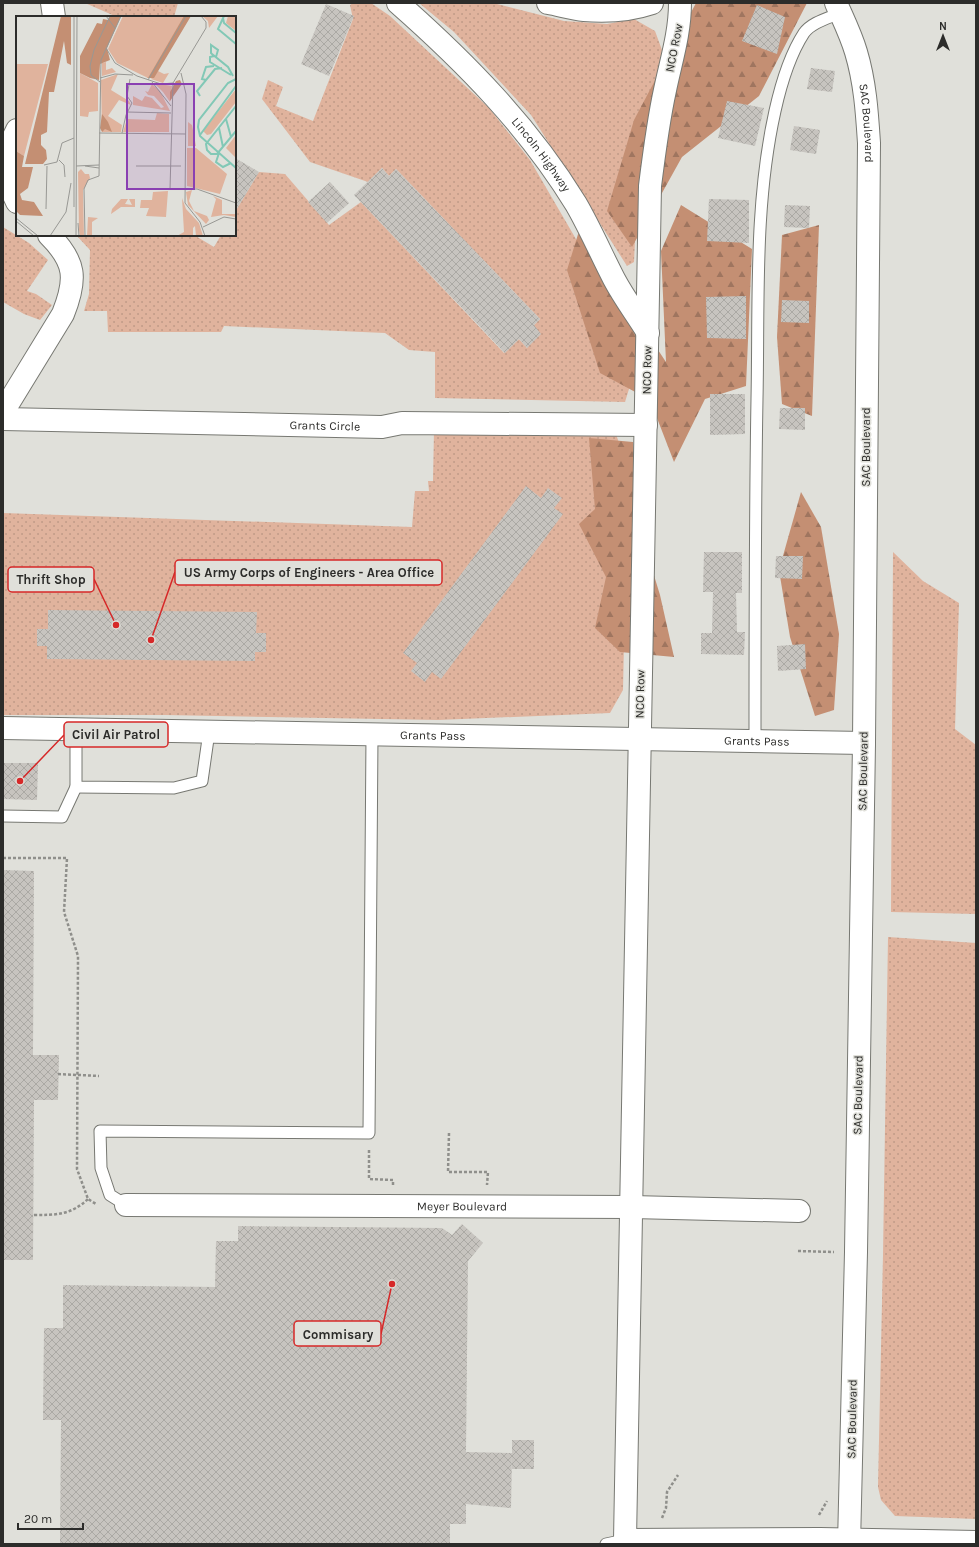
<svg xmlns="http://www.w3.org/2000/svg" width="979" height="1547" font-family="Karla,sans-serif">
<style>
.grass{fill:url(#grass-dots)}
.forest{fill:url(#forest-firs)}
.building{fill:url(#building-cross-hatch)}
.lines{fill:none;stroke-linecap:round;stroke-linejoin:round}
.service-casing{stroke:#777872;stroke-width:13}
.minor-casing{stroke:#777872;stroke-width:24}
.tertiary-casing{stroke:#777872;stroke-width:24}
.path{stroke:#8f8f8b;stroke-width:2.5;stroke-dasharray:3 2;stroke-linecap:butt}
.service{stroke:#fff;stroke-width:11}
.minor{stroke:#fff;stroke-width:22}
.tertiary{stroke:#fff;stroke-width:22}
.labels{text-anchor:middle;stroke-width:3;stroke-linejoin:round;paint-order:stroke}
.street-label{font-size:12px;fill:#2c2c2a;stroke:#e0e0da}
.inset-river{fill:none;stroke:#82c8b6;stroke-width:2}
.inset-road{fill:none;stroke:#989894;stroke-width:1}
.view{fill:#8a40b2;fill-opacity:0.15;stroke:#8a40b2;stroke-width:2}
.inset-edge{fill:none;stroke:#2c2c2a;stroke-width:2}
.leader{fill:none;stroke:#d62828;stroke-width:1.5}
.callout-dot{fill:#d62828;stroke:#e0e0da;stroke-width:1.5}
.callout{fill:#e0e0da;stroke:#d62828;stroke-width:1.5}
.callout-label{font-size:13px;text-anchor:middle;font-weight:bold;fill:#2c2c2a}
</style>
<defs>
<pattern id="grass-dots" width="8" height="8" patternUnits="userSpaceOnUse"><rect width="8" height="8" fill="#e0b39d"/><path d="M2 2h.1M6 6h.1" fill="none" stroke="#c09a87" stroke-width="1.8" stroke-linecap="round"/></pattern>
<pattern id="forest-firs" width="22" height="20" patternUnits="userSpaceOnUse"><rect width="22" height="20" fill="#c48f73"/><path d="M5 1l3.5 6h-7zM16 11l3.5 6h-7z" fill="#9f755f"/></pattern>
<pattern id="building-cross-hatch" width="8" height="8" patternUnits="userSpaceOnUse"><rect width="8" height="8" fill="#c7c4bf"/><path d="M0 0l8 8M0 8l8-8" fill="none" stroke="#aba9a4"/></pattern>
</defs>
<rect width="100%" height="100%" fill="#e0e0da"/>
<g class="grass">
<polygon points="85,3 178,3 174,17 117,17"/>
<polygon points="353,3 371,3 390,16 489,108 530,160 587,258 625,344 629,389 625,402 435,398 435,352 409,350 385,333 224,326 221,332 108,332 107,311 84,311 89,294 90,250 76,235 194,235 214,247 221,235 235,235 235,212 259,172 285,174 329,225 361,202 504,353 519,339 527,348 534,325 540,319 396,169 389,176 382,168 368,182 310,162 262,99 268,80 283,87 276,106 313,121 353,19 350,5"/>
<polygon points="419,3 493,3 564,21 607,24 634,19 655,31 662,50 638,176 634,262 627,266 531,115 454,32"/>
<polygon points="3,227 29,243 48,260 27,291 36,294 52,305 40,320 24,314 3,302"/>
<polygon points="434,430 616,434 622,452 627,502 623,690 610,713 438,720 165,715 3,715 3,513 412,527 415,491 429,491 428,481 433,481"/>
<polygon points="893,552 923,581 959,603 955,729 976,745 976,914 891,912"/>
<polygon points="888,937 976,943 976,1519 895,1516 881,1500 878,1487 883,1255"/>
</g>
<g class="forest">
<polygon points="696,3 807,3 759,96 682,157 632,247 607,211 634,120"/>
<polygon points="681,205 752,249 746,386 705,399 674,462 650,400 600,373 567,270 579,231 666,362 661,251"/>
<polygon points="819,225 812,416 782,404 777,337 782,235"/>
<polygon points="589,438 633,442 637,520 660,595 674,657 620,652 595,628 606,577 579,524 595,509"/>
<polygon points="801,492 821,527 839,634 834,710 815,716 790,637 779,570"/>
</g>
<g class="building">
<polygon points="326,4 354,16 329,76 301,64"/>
<polygon points="757,5 785,17 777,54 742,41"/>
<polygon points="811,68 835,71 832,92 807,89"/>
<polygon points="727,101 764,108 755,146 718,138"/>
<polygon points="794,126 820,130 816,154 790,150"/>
<polygon points="235,158 259,172 235,212"/>
<polygon points="382,168 389,176 396,169 540,319 534,325 541,334 527,348 519,339 505,353 354,195"/>
<polygon points="330,182 349,203 327,223 308,202"/>
<polygon points="709,199 749,200 749,243 707,241"/>
<polygon points="785,205 810,206 809,228 784,227"/>
<polygon points="746,296 746,339 707,338 706,297"/>
<polygon points="782,300 809,301 809,323 781,322"/>
<polygon points="710,394 745,394 745,434 710,435"/>
<polygon points="780,408 805,408 805,430 779,429"/>
<polygon points="526,486 541,498 548,488 562,498 554,508 563,514 441,679 432,672 425,682 411,671 417,663 403,653"/>
<polygon points="704,552 742,552 742,593 736,593 737,632 745,632 744,655 701,654 701,633 712,633 713,592 703,592"/>
<polygon points="776,556 803,556 802,579 775,578"/>
<polygon points="48,610 257,612 256,633 266,633 266,652 255,652 255,661 47,659 47,646 37,646 37,629 48,629"/>
<polygon points="805,644 806,669 778,671 777,646"/>
<polygon points="3,763 38,763 37,800 3,799"/>
<polygon points="3,870 34,871 33,1055 59,1055 58,1100 34,1100 33,1260 3,1260"/>
<polygon points="462,1224 483,1243 468,1261 466,1452 512,1453 511,1508 466,1504 466,1524 450,1524 450,1544 60,1544 61,1420 43,1420 44,1328 63,1328 63,1285 215,1287 216,1241 238,1241 238,1226 442,1228 452,1235"/>
<rect x="512" y="1440" width="22" height="29"/>
</g>
<g class="lines">
<defs>
<g id="service">
<polyline points="76,729 76,787 174,788 202,781 209,732"/>
<path d="M 755,741 C 755,627 755,513 757,399 C 759,303 754,205 775,111 C 781,84 789,56 804,33 C 812,22 829,18 840,13"/>
<polyline points="3,816 62,817 76,787"/>
<polyline points="126,1205 110,1195 101,1168 100,1131 369,1133 372,735"/>
<polyline points="606,1544 625,1540"/>
</g>
<g id="minor">
<polyline points="52,3 54,17"/>
<path id="s1" d="M 398,3 C 465,62 529,127 576,204 C 590,228 601,254 614,279 C 624,298 637,315 648,333"/>
<path d="M 548,3 C 560,5 572,9 584,10 C 607,12 631,10 652,3"/>
<path d="M 680,3 C 680,33 671,61 665,90 C 658,122 654,154 650,186 L 625,1540 L 820,1539 L 976,1542"/>
<path d="M 17,130 C 2,159 2,172 17,202"/>
<path d="M 3,412 L 63,314 C 77,279 76,262 49,235"/>
<path id="s2" d="M 3,419 L 382,427 L 402,423 L 646,425"/>
<path id="s3" d="M 3,728 L 864,743"/>
<path id="s4" d="M 126,1205 L 632,1207 L 799,1211"/>
</g>
<g id="tertiary">
<path id="s5" d="M 836,3 C 843,19 851,35 856,52 C 865,82 867,112 869,143 L 864,743 L 856,1252 L 849,1544"/>
</g>
</defs>
<use href="#service" class="service-casing"/>
<use href="#minor" class="minor-casing"/>
<use href="#tertiary" class="tertiary-casing"/>
<g class="path">
<polyline points="3,858 67,858 64,912 78,956 77,1169 88,1199 96,1204"/>
<polyline points="58,1074 99,1076"/>
<polyline points="449,1133 448,1172 488,1172 487,1185"/>
<polyline points="369,1150 369,1179 393,1180 393,1185"/>
<path d="M 34,1215 C 56,1215 71,1215 88,1199"/>
<polyline points="798,1251 834,1252"/>
<polyline points="819,1515 827,1501"/>
<polyline points="662,1518 666,1508 667,1492 678,1475"/>
</g>
<use href="#service" class="service"/>
<use href="#minor" class="minor"/>
<use href="#tertiary" class="tertiary"/>
</g>
<g class="labels">
<g class="street-label">
<text transform="translate(674 48) rotate(-79)" y="4">NCO Row</text>
<text dy="4" stroke="none"><textPath href="#s5" startOffset="125">SAC Boulevard</textPath></text>
<text dy="4" stroke="none"><textPath href="#s1" startOffset="209">Lincoln Highway</textPath></text>
<text transform="translate(647 370) rotate(-89)" y="4">NCO Row</text>
<text dy="4" stroke="none"><textPath href="#s2" startOffset="322">Grants Circle</textPath></text>
<text transform="translate(866 447) rotate(-90)" y="4">SAC Boulevard</text>
<text transform="translate(640 694) rotate(-89)" y="4">NCO Row</text>
<text dy="4" stroke="none"><textPath href="#s3" startOffset="430">Grants Pass</textPath></text>
<text dy="4" stroke="none"><textPath href="#s3" startOffset="754">Grants Pass</textPath></text>
<text transform="translate(863 771) rotate(-89)" y="4">SAC Boulevard</text>
<text transform="translate(858 1095) rotate(-89)" y="4">SAC Boulevard</text>
<text dy="4" stroke="none"><textPath href="#s4" startOffset="336">Meyer Boulevard</textPath></text>
<text transform="translate(852 1419) rotate(-89)" y="4">SAC Boulevard</text>
</g>
</g>
<g transform="translate(16 16)">
<rect width="220" height="220" fill="#e0e0da"/>
<path d="M 186,0 L 202,0 L 193,12 L 192,5 ZM 212,0 L 220,0 L 220,15 L 210,7 ZM 90,46 L 90,54 L 96,52 L 100,56 L 86,60 L 86,47 ZM 0,48 L 32,48 L 8,140 L 0,135 ZM 142,55 L 148,58 L 153,57 L 147,67 L 135,63 ZM 64,57 L 82,67 L 82,95 L 73,96 L 72,101 L 64,100 ZM 102,58 L 95,74 L 113,85 L 115,89 L 103,84 L 92,100 L 106,109 L 105,116 L 86,116 L 85,64 ZM 138,67 L 156,70 L 154,86 L 147,76 ZM 136,68 L 144,75 L 154,95 L 117,89 L 117,80 L 126,85 L 129,80 L 136,82 L 145,92 L 148,91 L 138,80 L 132,79 L 129,75 L 132,76 ZM 220,73 L 220,86 L 195,118 L 191,119 L 187,115 ZM 141,97 L 153,98 L 153,116 L 107,116 L 111,103 L 139,104 ZM 172,106 L 176,109 L 180,130 L 172,130 ZM 220,119 L 220,142 L 210,132 ZM 171,132 L 180,132 L 211,158 L 204,178 L 171,170 ZM 65,153 L 69,158 L 73,158 L 74,162 L 67,174 L 68,220 L 64,220 L 63,214 L 62,156 ZM 176,174 L 173,185 L 178,195 L 191,200 L 193,204 L 190,208 L 172,189 L 170,176 ZM 152,175 L 150,201 L 130,200 L 133,192 L 124,192 L 125,184 L 136,184 L 137,176 ZM 197,180 L 206,184 L 206,198 L 220,198 L 220,201 L 208,199 L 195,201 L 200,183 ZM 166,182 L 170,193 L 183,207 L 187,220 L 180,220 L 179,210 L 177,212 L 177,220 L 161,220 L 168,216 ZM 105,183 L 112,183 L 109,188 L 116,189 L 113,183 L 119,183 L 119,191 L 105,191 L 95,198 L 96,193 ZM 72,201 L 82,202 L 76,206 L 76,220 L 71,220 Z" fill="#e0b39d"/>
<path d="M 45,0 L 55,0 L 55,49 L 51,47 L 48,25 L 38,76 L 33,76 L 31,116 L 25,119 L 25,129 L 30,134 L 31,143 L 27,148 L 9,148 ZM 94,0 L 105,0 L 91,32 L 94,44 L 84,48 L 83,64 L 74,62 L 64,57 L 64,40 L 81,7 L 86,8 L 87,3 L 92,4 ZM 162,0 L 175,0 L 138,62 L 131,62 ZM 164,64 L 166,68 L 154,85 L 154,76 L 160,65 ZM 86,98 L 92,106 L 96,116 L 89,113 L 86,116 L 84,112 ZM 0,135 L 8,140 L 6,151 L 17,151 L 12,172 L 4,178 L 6,184 L 18,186 L 27,200 L 4,199 L 0,195 Z" fill="#c48f73"/>
<path d="M 107,0 L 168,0 L 132,62 L 101,47 L 92,33 Z" fill="#e0b39d"/>
<path class="inset-river" d="M 208,0 L 202,13 L 220,28M 207,2 L 208,7 L 220,17M 198,40 L 194,41 L 194,46 L 215,59M 200,41 L 202,34 L 195,29 L 195,37 L 196,38 L 212,51 L 217,60M 220,63 L 212,67 L 183,104 L 182,111 L 184,120 L 220,152M 190,64 L 186,63 L 190,51 L 198,50M 184,80 L 181,75 L 199,53 L 206,52M 220,90 L 190,128 L 191,134 L 195,138 L 201,138 L 220,115M 210,103 L 215,121M 203,112 L 207,131M 184,119 L 220,70M 203,137 L 200,146 L 207,151 L 215,147"/>
<path class="inset-road" d="M 90,0 L 99,12M 185,0 L 190,6 L 190,12 L 157,67 L 154,173 L 181,173 L 220,187M 90,32 L 99,47 L 121,60 L 145,68 L 157,67M 165,57 L 170,78 L 169,187 L 184,206 L 189,220M 84,62 L 99,58 L 117,59M 132,64 L 170,0M 84,66 L 75,59 L 74,50 L 78,34 L 94,0M 136,66 L 155,90M 111,96 L 155,97M 83,117 L 170,118M 106,117 L 110,99 L 116,87 L 111,80 L 114,63M 43,144 L 48,149 L 49,161M 28,149 L 41,146 L 46,127 L 58,122M 60,150 L 83,149M 69,150 L 83,152M 120,150 L 165,150M 58,191 L 58,0M 30,193 L 31,150M 0,202 L 22,220M 0,205 L 18,220M 62,207 L 63,220M 187,211 L 208,201 L 220,203M 34,220 L 50,196 L 55,167M 60,220 L 61,0M 69,220 L 68,173 L 72,164 L 83,160 L 85,44 L 105,0"/>
<path class="view" d="M 111,68 L 178,68 L 178,173 L 111,173 Z"/>
<rect width="220" height="220" class="inset-edge"/>
</g>
<path class="leader" d="M151 640L175 572M116 625L94 579M20 781L64 735M392 1284L381 1334"/>
<g class="callout-dot">
<circle cx="151" cy="640" r="4"/>
<circle cx="116" cy="625" r="4"/>
<circle cx="20" cy="781" r="4"/>
<circle cx="392" cy="1284" r="4"/>
</g>
<g class="callout">
<rect x="175" y="560" width="267" height="25" rx="4"/>
<rect x="8" y="567" width="86" height="25" rx="4"/>
<rect x="64" y="722" width="104" height="25" rx="4"/>
<rect x="294" y="1321" width="87" height="25" rx="4"/>
</g>
<g class="callout-label">
<text x="309" y="577">US Army Corps of Engineers - Area Office</text>
<text x="51" y="584">Thrift Shop</text>
<text x="116" y="739">Civil Air Patrol</text>
<text x="338" y="1339">Commisary</text>
</g>
<rect width="979" height="1547" fill="none" stroke="#2c2c2a" stroke-width="8"/>
<g transform="translate(943 36)" stroke="#e0e0da" stroke-width="3" paint-order="stroke">
<path d="M0-3L7 15L0 10L-7 15Z" fill="#2c2c2a"/>
<text y="-6" font-size="11" font-weight="bold" text-anchor="middle" fill="#2c2c2a">N</text>
</g>
<path d="M18 1523v6h65v-6" fill="none" stroke="#2c2c2a" stroke-width="2"/>
<text x="24" y="1523" font-size="12" fill="#2c2c2a" stroke="#e0e0da" stroke-width="3" paint-order="stroke">20 m</text>
</svg>
